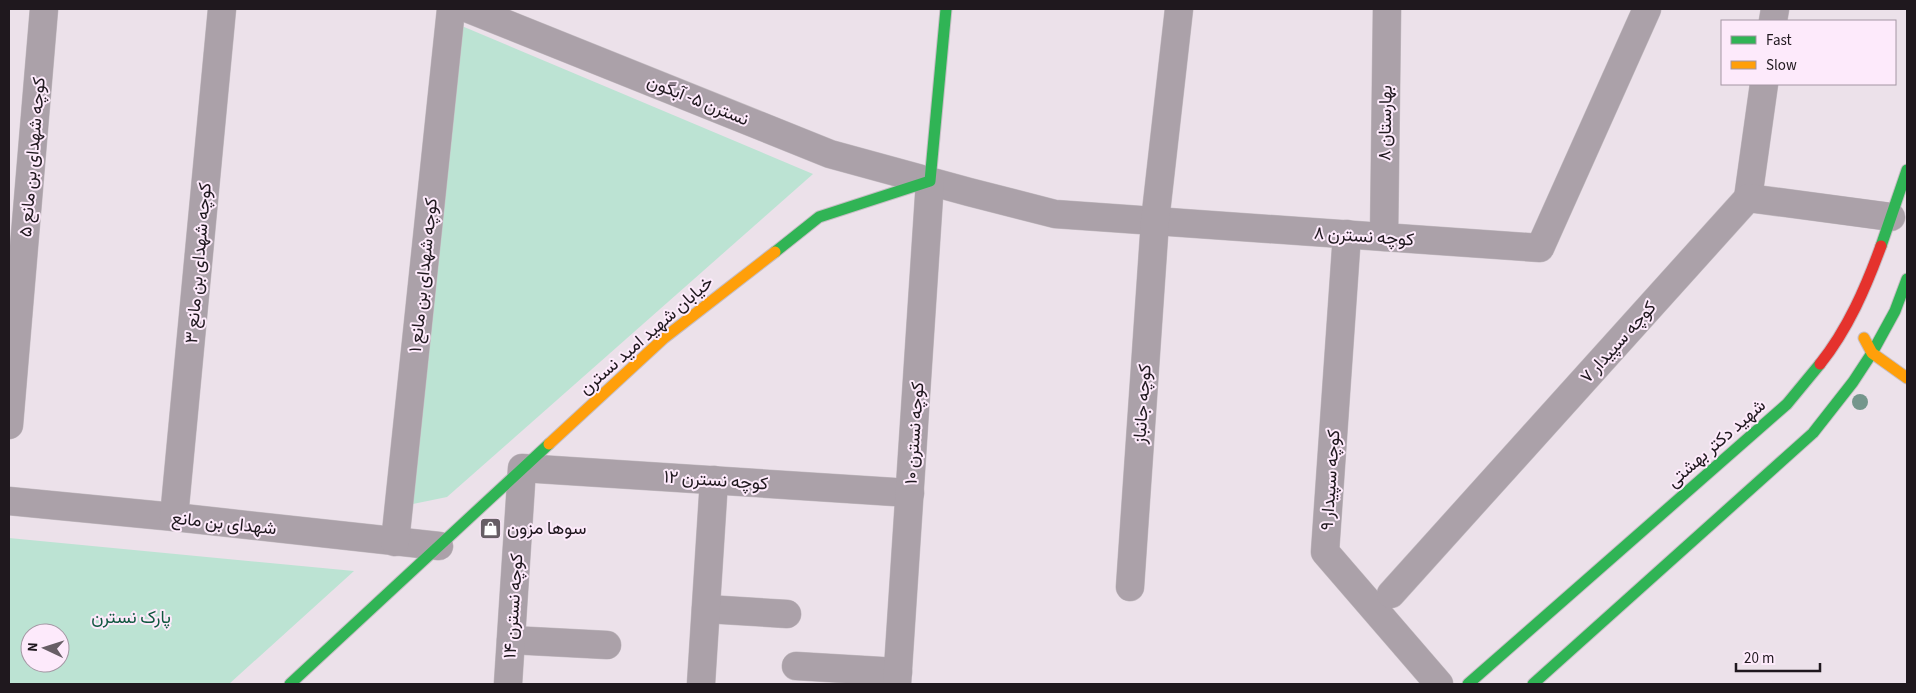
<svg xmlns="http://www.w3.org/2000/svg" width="1916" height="693" font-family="'Source Sans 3',Vazirmatn,sans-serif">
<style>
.green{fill:#bce3d3;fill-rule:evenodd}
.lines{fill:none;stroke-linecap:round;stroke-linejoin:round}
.street-casing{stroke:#c6bec4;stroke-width:29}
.fast-casing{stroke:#c6bec4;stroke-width:13}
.slow-casing{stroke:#c6bec4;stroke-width:13}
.jam-casing{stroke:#c6bec4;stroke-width:13}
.street{stroke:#aba1a9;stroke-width:28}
.fast{stroke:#30b455;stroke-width:11}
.slow{stroke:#ff9f0a;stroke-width:11}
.jam{stroke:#e5322d;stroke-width:11}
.tree{fill:#74968c}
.labels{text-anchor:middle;stroke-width:4;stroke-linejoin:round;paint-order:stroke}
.street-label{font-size:18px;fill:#1f181e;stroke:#fdeafb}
.poi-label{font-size:18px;fill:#1f181e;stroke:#fdeafb;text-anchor:start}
.park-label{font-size:18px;fill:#115840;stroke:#fdeafb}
</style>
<rect width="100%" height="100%" fill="#ece1ea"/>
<g class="green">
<polygon points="457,24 813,174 447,497 408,505"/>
<path d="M 9,538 L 354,571 L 229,684 L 9,684 ZM 30,633 L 60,633 L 60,663 L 30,663 Z"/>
</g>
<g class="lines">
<defs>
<g id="street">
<polyline points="469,9 830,154 969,192 1055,214 1540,248 1647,9"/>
<polyline points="1773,21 1775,9"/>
<polyline points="1748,198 1764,84"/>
<polyline points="1347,234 1325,552 1439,684"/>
<polyline points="1384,237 1387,9"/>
<polyline points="9,425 44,9"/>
<polyline points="9,501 174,517 439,546"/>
<polyline points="174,517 222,9"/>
<polyline points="395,542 451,9"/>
<polyline points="1130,587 1155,221 1179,9"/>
<polyline points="1391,594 1748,198 1891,217"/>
<polyline points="706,609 787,614"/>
<polyline points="511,640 607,645"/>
<polyline points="796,666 898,672"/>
<polyline points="508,684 522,468 910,493"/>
<polyline points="701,684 714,480"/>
<polyline points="897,684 930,181"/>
</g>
<g id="fast">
<polyline points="1881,246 1907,170"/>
<polyline points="775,252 819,217 930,181 946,9"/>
<polyline points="290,684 549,444"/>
<polyline points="1468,684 1787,404 1820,364"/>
<polyline points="1533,684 1813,433 1853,382 1872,353 1895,311 1907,279"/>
</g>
<g id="slow">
<polyline points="1864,338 1872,353 1907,378"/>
<polyline points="549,444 664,338 775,252"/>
</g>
<path id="jam" d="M 1820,364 C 1848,329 1866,287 1881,246"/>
</defs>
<use href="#street" class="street-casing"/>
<use href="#fast" class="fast-casing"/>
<use href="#slow" class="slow-casing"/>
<use href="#jam" class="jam-casing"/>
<use href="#street" class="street"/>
<use href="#fast" class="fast"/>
<use href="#slow" class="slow"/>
<use href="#jam" class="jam"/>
</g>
<circle class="tree" cx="1860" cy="402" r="8"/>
<defs>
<symbol id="shop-square" viewBox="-11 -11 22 22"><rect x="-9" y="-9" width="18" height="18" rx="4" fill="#675e65" stroke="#fdeafb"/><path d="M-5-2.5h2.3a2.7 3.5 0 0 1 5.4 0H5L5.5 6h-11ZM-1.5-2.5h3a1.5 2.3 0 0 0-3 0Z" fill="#fff"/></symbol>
</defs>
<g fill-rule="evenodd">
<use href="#shop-square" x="478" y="516" width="25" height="25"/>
</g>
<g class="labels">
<g class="street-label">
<text transform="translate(698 100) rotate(22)" y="6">نسترن ۵- آبگون</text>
<text transform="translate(1385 123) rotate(-89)" y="6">بهارستان ۸</text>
<text transform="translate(32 157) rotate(-85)" y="6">کوچه شهدای بن مانع ۵</text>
<text transform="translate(1364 236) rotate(4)" y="6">کوچه نسترن ۸</text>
<text transform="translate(198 263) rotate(-85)" y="6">کوچه شهدای بن مانع ۳</text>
<text transform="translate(423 275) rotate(-84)" y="6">کوچه شهدای بن مانع ۱</text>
<text transform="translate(646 335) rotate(-41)" y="6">خیابان شهید امید نسترن</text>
<text transform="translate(1618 342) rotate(-48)" y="6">کوچه سپیدار ۷</text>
<text transform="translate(1142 404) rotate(-86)" y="6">کوچه جانباز</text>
<text transform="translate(914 433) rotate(-86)" y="6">کوچه نسترن ۱۰</text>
<text transform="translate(1716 443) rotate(-41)" y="6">شهید دکتر بهشتی</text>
<text transform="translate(716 480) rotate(4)" y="6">کوچه نسترن ۱۲</text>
<text transform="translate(1330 480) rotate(-86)" y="6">کوچه سپیدار ۹</text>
<text transform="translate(224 523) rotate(6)" y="6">شهدای بن مانع</text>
<text transform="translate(513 606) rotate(-86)" y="6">کوچه نسترن ۱۴</text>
</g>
<g class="poi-label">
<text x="507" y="534">سوها مزون</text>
</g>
<g class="park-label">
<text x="131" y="623">پارک نسترن</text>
</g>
</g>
<rect width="1916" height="693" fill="none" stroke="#1f181e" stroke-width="20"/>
<rect x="1721" y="20" width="175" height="65" fill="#fdeafb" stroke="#a496a3"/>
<rect x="1731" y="36" width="25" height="8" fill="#30b455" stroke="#a496a3"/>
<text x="1766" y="45" font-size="15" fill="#1f181e">Fast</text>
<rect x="1731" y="61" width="25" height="8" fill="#ff9f0a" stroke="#a496a3"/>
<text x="1766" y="70" font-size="15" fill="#1f181e">Slow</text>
<g transform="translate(45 648) rotate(274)"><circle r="24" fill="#fdeafb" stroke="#a496a3"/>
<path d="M0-4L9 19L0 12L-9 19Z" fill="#675e65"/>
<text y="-8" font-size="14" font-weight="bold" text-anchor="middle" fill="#1f181e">N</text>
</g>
<path d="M1736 663v8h84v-8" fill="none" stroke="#1f181e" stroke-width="2.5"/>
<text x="1744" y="663" font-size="15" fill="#1f181e" stroke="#fdeafb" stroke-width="4" paint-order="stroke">20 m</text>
</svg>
